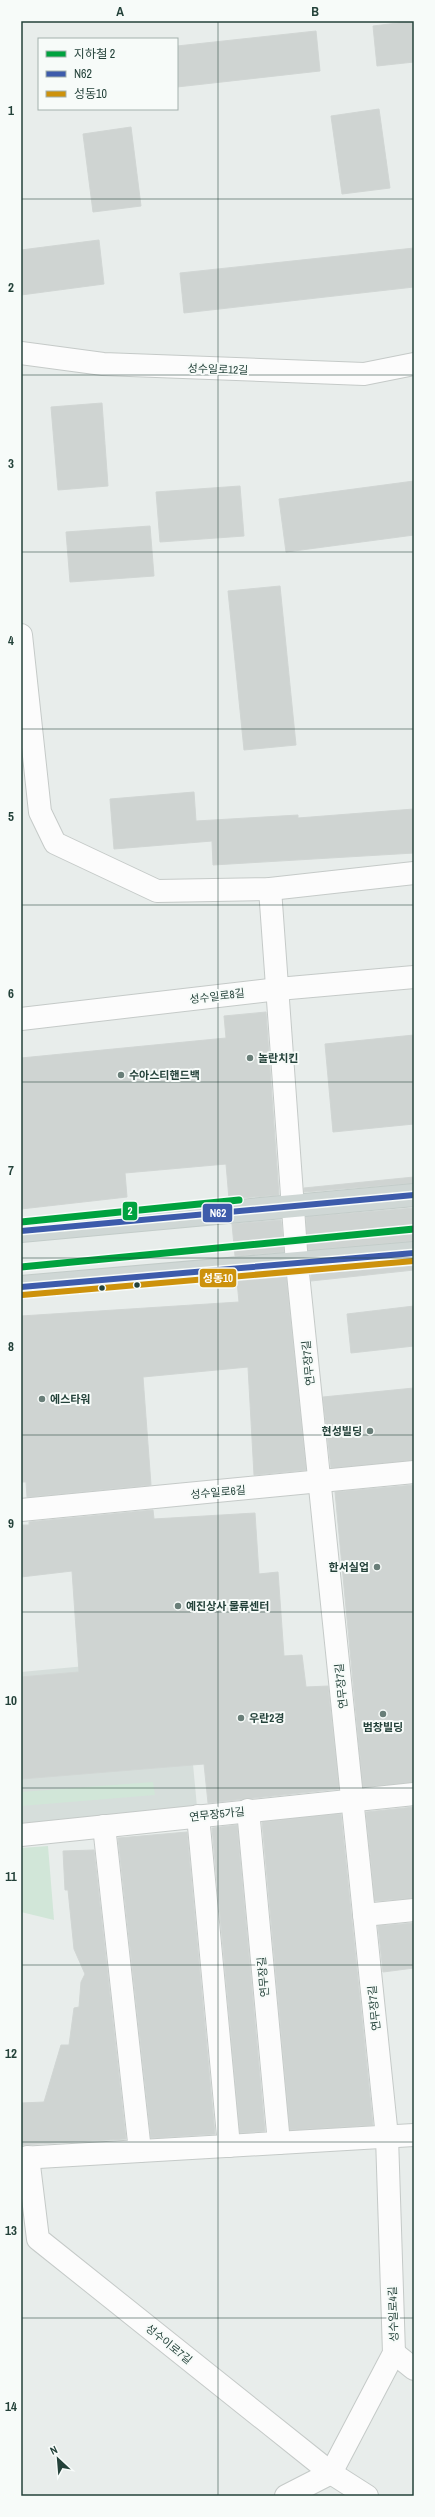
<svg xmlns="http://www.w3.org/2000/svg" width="435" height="2517" font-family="'Archivo Narrow','Noto Sans KR',sans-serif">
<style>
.built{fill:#d6dedb}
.green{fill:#d1e6d8}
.building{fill:#cfd4d2;stroke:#d1d6d4}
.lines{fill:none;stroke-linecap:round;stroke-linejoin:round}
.minor-casing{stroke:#c5cac8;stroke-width:24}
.major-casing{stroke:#c3ccc9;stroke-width:24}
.minor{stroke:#fcfcfc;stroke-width:22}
.major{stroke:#cfd7d5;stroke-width:22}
.bus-1-casing{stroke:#f7fbf9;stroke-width:9}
.bus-2-casing{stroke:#f7fbf9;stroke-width:9}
.bus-1{stroke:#3d5bab;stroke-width:6}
.bus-2{stroke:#cd920c;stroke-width:6}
.metro-1-casing{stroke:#f7fbf9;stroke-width:10}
.metro-1{stroke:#00a23f;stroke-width:7}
.grid{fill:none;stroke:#24423a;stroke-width:1;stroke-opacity:0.55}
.poi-dot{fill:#697e78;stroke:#f7fbf9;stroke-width:1.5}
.bus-dot{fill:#24423a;stroke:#f7fbf9;stroke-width:1.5}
.labels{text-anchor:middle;stroke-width:4;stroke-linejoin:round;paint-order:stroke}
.street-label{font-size:11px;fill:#24423a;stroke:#f7fbf9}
.poi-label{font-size:11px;font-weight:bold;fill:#24423a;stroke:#f7fbf9;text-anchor:start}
.line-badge{stroke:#f7fbf9;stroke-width:1.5}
.badge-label{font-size:11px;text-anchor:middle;font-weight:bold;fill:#fff}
.neatline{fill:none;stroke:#24423a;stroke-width:1.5}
.grid-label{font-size:13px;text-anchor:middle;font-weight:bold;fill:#24423a}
</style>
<rect width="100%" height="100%" fill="#e8edeb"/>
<polygon class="built" points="183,1657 197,1807 21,1830 21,1672"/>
<g class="green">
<polygon points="153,1782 155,1795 21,1806 21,1792"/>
<polygon points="48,1846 54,1920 21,1912 21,1848"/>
</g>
<g class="building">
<polygon points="414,21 414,62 377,66 373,26"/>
<polygon points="316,31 320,71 177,87 177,46"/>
<polygon points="379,109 390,188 342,194 331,116"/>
<polygon points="131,127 141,206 93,212 83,134"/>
<polygon points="99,240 104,284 21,295 21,250"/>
<polygon points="414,248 414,287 184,313 180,273"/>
<polygon points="102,403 108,486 58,490 51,407"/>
<polygon points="414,481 414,535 286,552 279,499"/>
<polygon points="240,486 244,536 160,542 156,492"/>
<polygon points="150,526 154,576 70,582 66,532"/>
<polygon points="280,586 296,745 244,750 228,591"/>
<polygon points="194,792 196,821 298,815 298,818 414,809 414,853 213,865 212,841 114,849 110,799"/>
<polygon points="266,1012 279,1195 229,1199 226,1164 125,1173 127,1197 21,1209 21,1058 226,1038 224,1016"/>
<polygon points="414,1035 414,1124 333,1132 325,1044"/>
<polygon points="414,1177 414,1183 304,1192 304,1188"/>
<polygon points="414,1208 414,1241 308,1250 306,1217"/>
<polygon points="281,1220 284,1252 235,1256 232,1224"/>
<polygon points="414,1266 414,1270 311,1281 311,1274"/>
<polygon points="286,1277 306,1470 254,1475 248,1367 143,1377 151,1485 27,1497 26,1482 21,1482 21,1316 239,1302 237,1281"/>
<polygon points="414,1306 414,1346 351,1353 347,1314"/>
<polygon points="414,1388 414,1460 331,1468 323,1397"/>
<polygon points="414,1485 414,1782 363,1787 335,1492"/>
<polygon points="153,1510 154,1519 255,1513 259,1574 278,1572 284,1656 302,1655 306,1687 328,1686 339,1789 208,1803 204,1764 21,1779 21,1677 79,1672 72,1571 21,1577 21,1525 29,1525 29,1522"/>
<polygon points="414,1807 414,1898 375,1901 366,1812"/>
<polygon points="341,1814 373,2125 290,2130 262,1822"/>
<polygon points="237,1825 265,2131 240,2133 212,1828"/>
<polygon points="187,1832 215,2134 151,2138 118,1838"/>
<polygon points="94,1850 126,2139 21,2145 21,2103 44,2102 61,2045 69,2045 74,2008 79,2007 81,1982 85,1974 74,1949 68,1890 65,1890 63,1851"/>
<polygon points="414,1923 414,1968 383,1972 378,1926"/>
</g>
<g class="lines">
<defs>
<g id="minor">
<polyline points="21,353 103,364 364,374 414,364"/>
<polyline points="21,635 40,812 55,843 157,891 270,889 414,873"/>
<polyline points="270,889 297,1264 387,2137 394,2353 331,2473 286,2496"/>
<polyline points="21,1019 278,989 414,977"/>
<polyline points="21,1510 414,1472"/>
<polyline points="248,1810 279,2143"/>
<polyline points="198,1816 229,2146"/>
<polyline points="104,1826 140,2151"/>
<polyline points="21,1835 414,1794"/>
<polyline points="364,1915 414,1910"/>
<polyline points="28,2157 38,2239 331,2473 367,2496"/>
<polyline points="21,2158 414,2135"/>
<polyline points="394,2353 414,2369"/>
</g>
<g id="major">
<polyline points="21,1231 414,1195"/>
<polyline points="21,1287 414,1253"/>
</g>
</defs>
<use href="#minor" class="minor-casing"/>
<use href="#major" class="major-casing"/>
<use href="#minor" class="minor"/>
<use href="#major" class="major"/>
<defs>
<g id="bus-1">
<polyline points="21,1231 414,1195"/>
<polyline points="21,1287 414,1253"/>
</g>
<polyline id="bus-2" points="22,1295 414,1261"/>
</defs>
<use href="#bus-1" class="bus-1-casing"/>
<use href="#bus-2" class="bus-2-casing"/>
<use href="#bus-1" class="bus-1"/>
<use href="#bus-2" class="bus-2"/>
<defs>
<g id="metro-1">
<polyline points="21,1222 239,1200"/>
<polyline points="21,1267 414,1229"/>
</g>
</defs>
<use href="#metro-1" class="metro-1-casing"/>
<use href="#metro-1" class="metro-1"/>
</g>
<path class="grid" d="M 218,21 L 218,2496M 21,199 L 414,199M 21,375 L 414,375M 21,552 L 414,552M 21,729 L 414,729M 21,905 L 414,905M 21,1082 L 414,1082M 21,1258 L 414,1258M 21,1435 L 414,1435M 21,1612 L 414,1612M 21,1788 L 414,1788M 21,1965 L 414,1965M 21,2142 L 414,2142M 21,2318 L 414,2318"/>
<g class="poi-dot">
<circle cx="250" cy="1058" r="4"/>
<circle cx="121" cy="1075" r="4"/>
<circle cx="42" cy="1399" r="4"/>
<circle cx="370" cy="1431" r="4"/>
<circle cx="377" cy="1567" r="4"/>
<circle cx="178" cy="1606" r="4"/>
<circle cx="383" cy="1714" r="4"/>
<circle cx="241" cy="1718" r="4"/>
</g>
<g class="bus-dot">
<circle cx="137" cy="1285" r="3.5"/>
<circle cx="102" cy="1288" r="3.5"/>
</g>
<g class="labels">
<g class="street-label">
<text transform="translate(218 369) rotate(2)" y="4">성수일로12길</text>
<text transform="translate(217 996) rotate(-7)" y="4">성수일로8길</text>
<text transform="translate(308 1363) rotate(-96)" y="4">연무장7길</text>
<text transform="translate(218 1492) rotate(-5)" y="4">성수일로6길</text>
<text transform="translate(341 1686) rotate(-96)" y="4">연무장7길</text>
<text transform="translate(217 1814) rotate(-6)" y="4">연무장5가길</text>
<text transform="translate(263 1977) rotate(-95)" y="4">연무장길</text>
<text transform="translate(374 2008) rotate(-96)" y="4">연무장7길</text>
<text transform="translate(393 2314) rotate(-92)" y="4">성수일로4길</text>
<text transform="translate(169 2344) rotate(39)" y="4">성수이로7길</text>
</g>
<g class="poi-label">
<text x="258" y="1062">놀란치킨</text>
<text x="129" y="1079">수아스티핸드백</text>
<text x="50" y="1403">에스타워</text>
<text x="362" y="1435" text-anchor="end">현성빌딩</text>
<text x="369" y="1571" text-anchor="end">한서실업</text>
<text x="186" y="1610">예진상사 물류센터</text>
<text x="249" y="1722">우란2경</text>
<text x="383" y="1731" text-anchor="middle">범창빌딩</text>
</g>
</g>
<g class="line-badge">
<rect x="122" y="1201" width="16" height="20" rx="4" fill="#00a23f"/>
<rect x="202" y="1203" width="31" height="20" rx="4" fill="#3d5bab"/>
<rect x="199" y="1268" width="38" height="20" rx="4" fill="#cd920c"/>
</g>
<g class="badge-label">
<text x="130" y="1215">2</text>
<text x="218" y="1217">N62</text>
<text x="218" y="1282">성동10</text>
</g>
<rect width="435" height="2517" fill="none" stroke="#f7fbf9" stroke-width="44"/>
<rect x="38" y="38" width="140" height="72" fill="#f7fbf9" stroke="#a3b1ad"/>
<rect x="46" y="51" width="20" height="6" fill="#00a23f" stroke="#a3b1ad"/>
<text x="74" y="58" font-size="12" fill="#24423a">지하철 2</text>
<rect x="46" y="71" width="20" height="6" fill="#3d5bab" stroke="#a3b1ad"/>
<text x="74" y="78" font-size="12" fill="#24423a">N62</text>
<rect x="46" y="91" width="20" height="6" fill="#cd920c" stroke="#a3b1ad"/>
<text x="74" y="98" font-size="12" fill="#24423a">성동10</text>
<g transform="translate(58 2459) rotate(334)" stroke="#f7fbf9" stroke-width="3" paint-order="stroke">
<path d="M0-3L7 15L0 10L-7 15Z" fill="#24423a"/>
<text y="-6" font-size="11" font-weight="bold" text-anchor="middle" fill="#24423a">N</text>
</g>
<rect x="22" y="22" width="391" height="2473" class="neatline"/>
<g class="grid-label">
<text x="120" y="16">A</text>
<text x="315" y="16">B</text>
<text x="11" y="115">1</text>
<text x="11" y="292">2</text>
<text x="11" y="468">3</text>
<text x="11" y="645">4</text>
<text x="11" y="821">5</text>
<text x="11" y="998">6</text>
<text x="11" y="1175">7</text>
<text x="11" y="1351">8</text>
<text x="11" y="1528">9</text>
<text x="11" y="1705">10</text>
<text x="11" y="1881">11</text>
<text x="11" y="2058">12</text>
<text x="11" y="2235">13</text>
<text x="11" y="2411">14</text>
</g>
</svg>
